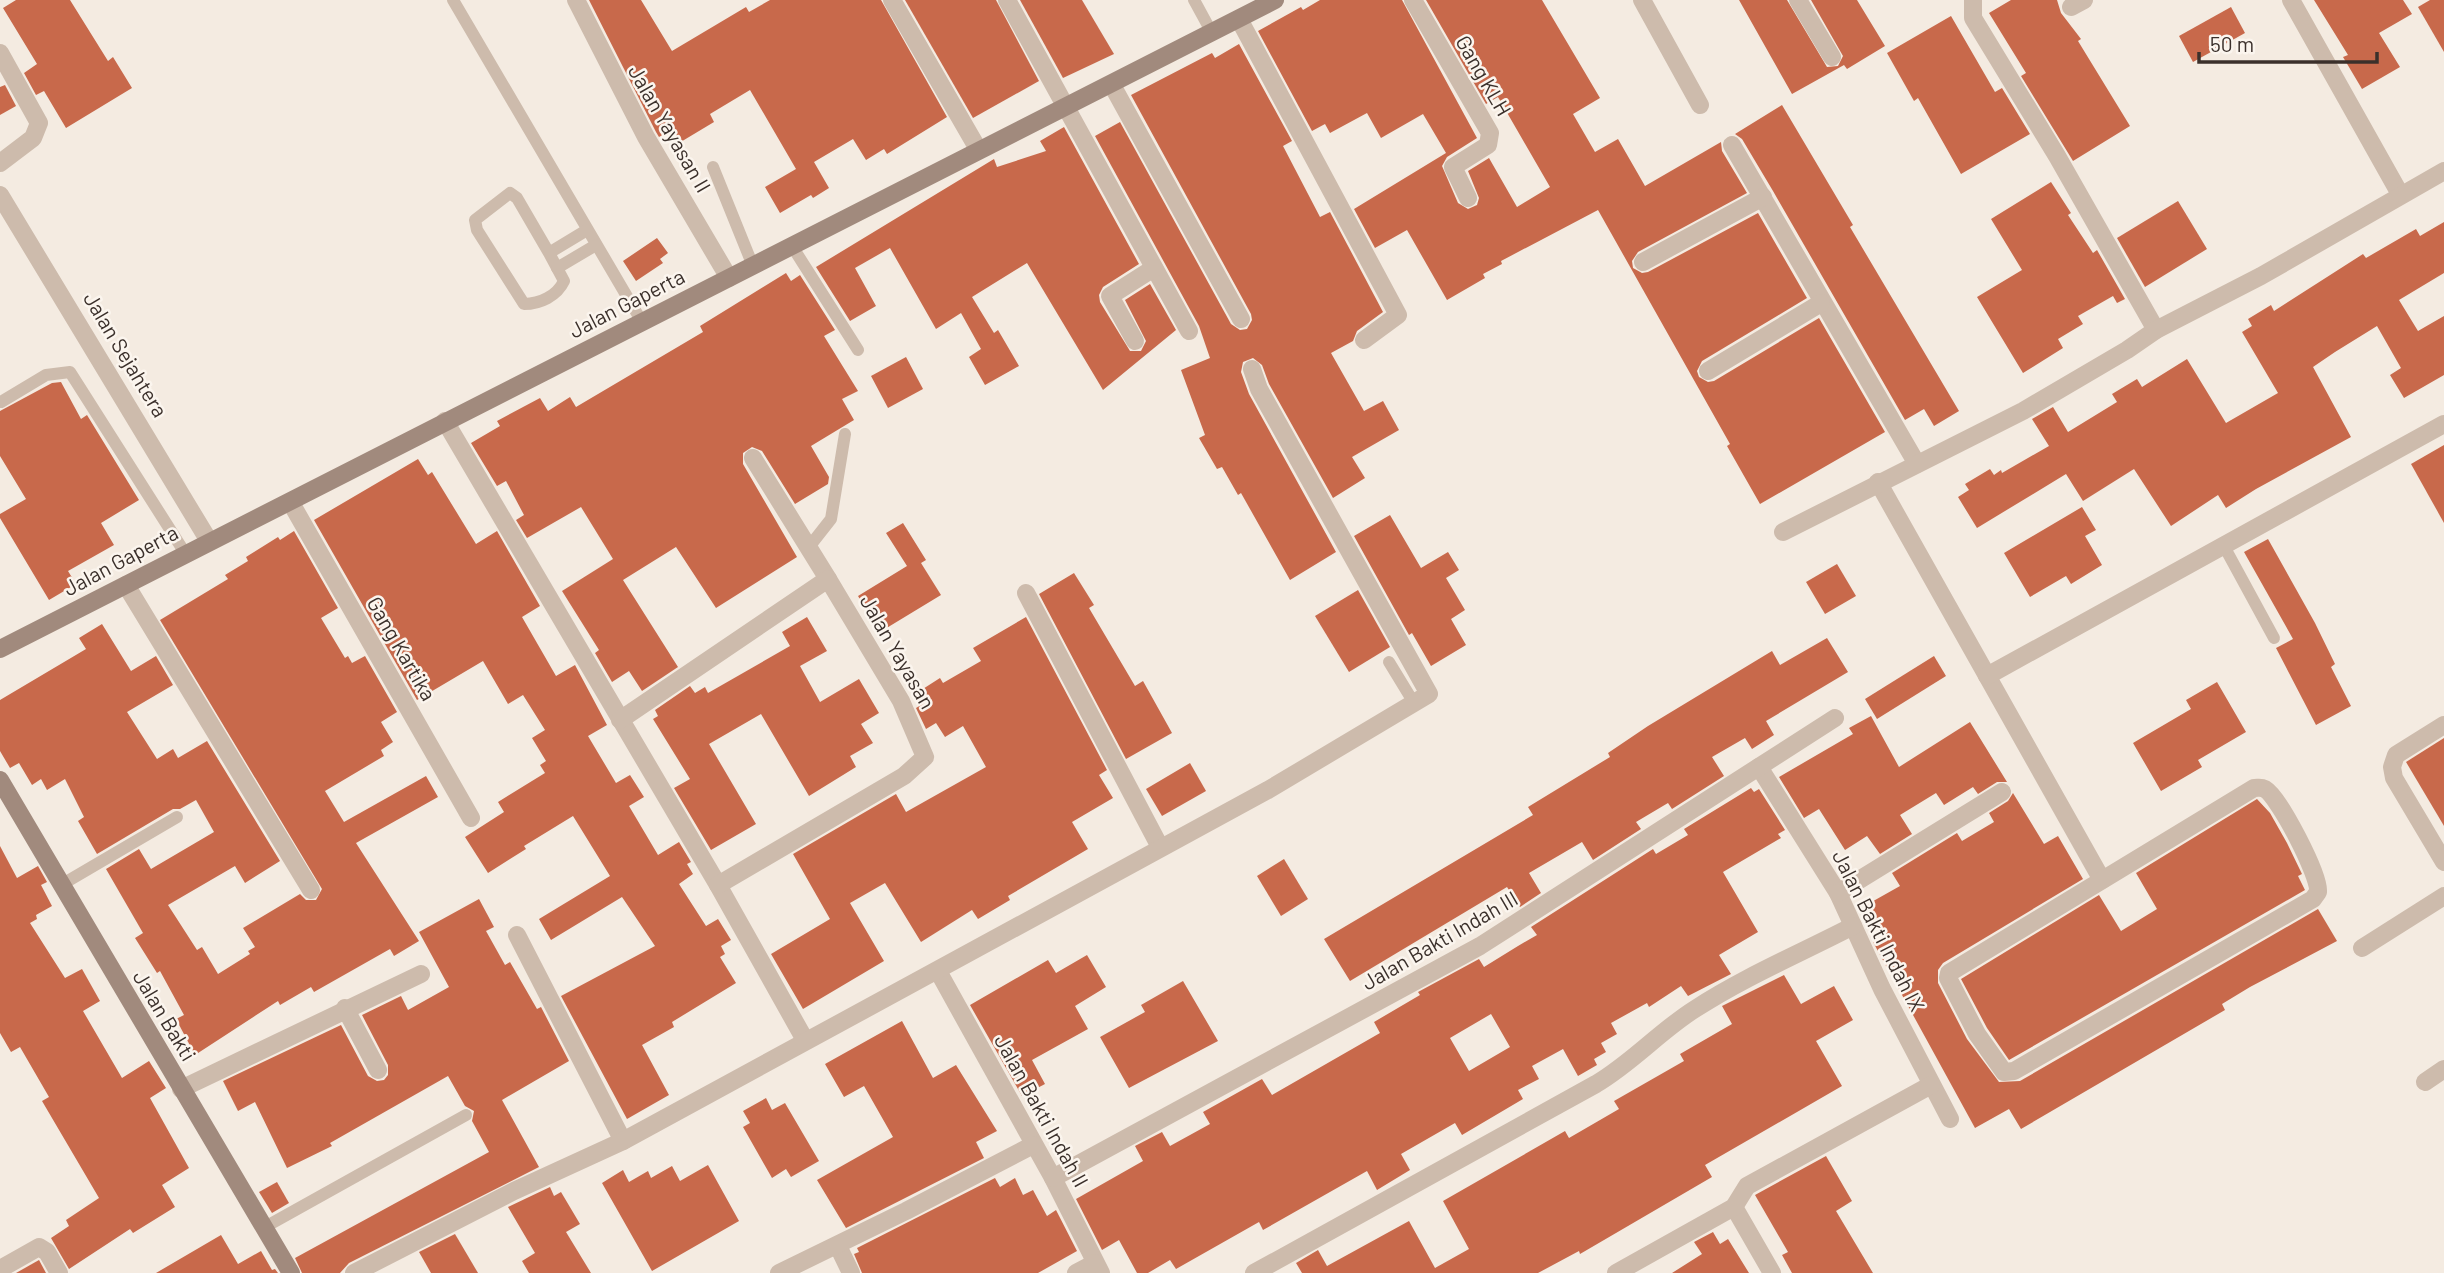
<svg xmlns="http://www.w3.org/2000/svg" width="2444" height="1273" font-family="Barlow,sans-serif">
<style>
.building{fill:#c8694b;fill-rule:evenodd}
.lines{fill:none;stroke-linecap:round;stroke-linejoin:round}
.lane{stroke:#cdbbac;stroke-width:12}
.street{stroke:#cdbbac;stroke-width:18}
.secondary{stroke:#a18a7d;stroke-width:18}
.labels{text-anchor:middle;stroke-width:5;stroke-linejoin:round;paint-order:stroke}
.street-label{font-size:21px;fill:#3b302b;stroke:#fbf5ee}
</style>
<rect width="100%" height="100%" fill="#f4ebe1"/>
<g class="building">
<polygon points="16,0 70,0 108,61 113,57 132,88 66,128 44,91 36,95 24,73 37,64 3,8"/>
<polygon points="589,0 641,0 672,51 746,7 749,12 770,0 881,0 947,117 887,154 884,149 866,160 853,139 814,162 829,188 813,198 811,195 780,213 765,187 796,169 750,90 710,114 714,122 674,146 666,133 659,137 656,132"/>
<polygon points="905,0 996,0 1039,81 973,118"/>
<polygon points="1020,0 1082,0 1114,54 1063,78"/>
<polygon points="1320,0 1402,0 1477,138 1447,157 1442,166 1458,203 1468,209 1477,205 1479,198 1468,171 1489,158 1517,207 1550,187 1498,97 1486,104 1426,0 1542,0 1600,98 1573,114 1595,152 1618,139 1645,186 1721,142 1722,151 1747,193 1638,252 1632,261 1633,268 1642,273 1648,272 1758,213 1807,298 1702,361 1697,371 1699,377 1708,382 1714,381 1819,318 1885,432 1760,504 1727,446 1730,444 1598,210 1501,261 1502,264 1483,274 1485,278 1447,300 1407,230 1375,248 1354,209 1446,153 1423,114 1381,138 1367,113 1330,133 1325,124 1312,131 1258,31 1301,7 1303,10"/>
<polygon points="1739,0 1787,0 1827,67 1838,66 1843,56 1811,0 1857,0 1885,46 1847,69 1844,65 1792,94"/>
<polygon points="2011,0 2057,0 2061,13 2081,39 2078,41 2130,126 2073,161 2021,76 2026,73 1989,13"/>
<polygon points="2314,0 2403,0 2412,14 2379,33 2400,67 2362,89 2343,57 2348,55"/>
<polygon points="2430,0 2444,0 2444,52 2418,7"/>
<polygon points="2231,7 2245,33 2193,62 2179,36"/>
<polygon points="1951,16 1995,92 2002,88 2030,134 1961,174 1918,98 1914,101 1887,53"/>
<polygon points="1239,44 1292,141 1283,146 1320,217 1330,212 1383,312 1357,331 1353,341 1331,353 1364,411 1383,401 1399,430 1352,457 1365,478 1333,498 1269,384 1262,365 1253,358 1243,362 1241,372 1249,394 1336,552 1290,580 1241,493 1238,495 1222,467 1217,469 1199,438 1205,435 1181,370 1210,358 1199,326 1095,136 1120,122 1231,324 1240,330 1247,329 1252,320 1251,314 1131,95 1212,53 1215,58"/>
<polygon points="5,85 16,106 0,115 0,87"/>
<polygon points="1782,105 1853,225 1850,227 1959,411 1934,426 1924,409 1905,420 1773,191 1742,139 1735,134"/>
<polygon points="1064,127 1139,264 1103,287 1099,295 1100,302 1130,351 1141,351 1146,341 1125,300 1150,284 1176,330 1103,390 1027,263 972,297 994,333 998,330 1019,366 985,385 969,357 981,349 961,313 936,329 890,248 855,268 876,306 850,321 816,267 994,159 997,167 1046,151 1040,141"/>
<polygon points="2051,182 2071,213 2068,215 2093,253 2097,250 2125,299 2117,303 2113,296 2078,316 2083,324 2058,339 2063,348 2023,373 1977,297 2022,270 1991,219"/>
<polygon points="2178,201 2207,249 2145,287 2117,238"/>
<polygon points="2444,222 2444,273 2399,300 2418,331 2444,316 2444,375 2404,398 2390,375 2401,368 2377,326 2335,352 2313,367 2351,437 2256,489 2226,508 2218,495 2171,526 2134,469 2083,501 2066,474 1977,528 1958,497 1969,490 1965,484 1990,469 1994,475 2001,470 2002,473 2049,446 2032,419 2053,407 2068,432 2117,402 2112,394 2137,379 2142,387 2187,359 2226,423 2278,393 2242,332 2252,326 2248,319 2271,305 2274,311 2363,254 2366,258 2416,229 2420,236"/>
<polygon points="657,238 668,253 660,259 663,263 636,281 623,261"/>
<polygon points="786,273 791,281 800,275 835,330 824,336 858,391 842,399 854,420 811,446 829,477 828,484 795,504 762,451 752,447 743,453 743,464 797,557 716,608 676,547 623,580 678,667 642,691 629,671 612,682 595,653 599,650 562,591 613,559 581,507 527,538 516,520 524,515 506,481 497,486 471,443 500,426 497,421 540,398 548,411 570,397 576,407 703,332 700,326"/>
<polygon points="906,357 923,389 888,408 871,376"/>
<polygon points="61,382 81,419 87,415 139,500 101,523 114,545 68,571 76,584 49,600 0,518 0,514 26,499 0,456 0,411 52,383"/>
<polygon points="2444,445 2444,523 2411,464"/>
<polygon points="418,459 428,475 432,472 476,544 497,531 540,606 522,617 556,676 575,665 607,725 588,736 616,783 630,775 644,797 629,806 658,855 679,842 691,862 687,864 693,874 679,884 706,926 718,919 731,940 721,946 725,954 720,957 736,983 672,1022 674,1027 642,1045 669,1095 627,1119 561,996 655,946 622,897 551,940 539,919 610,876 573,816 524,846 526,849 488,873 465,837 504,812 498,802 545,773 540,765 546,761 532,738 545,730 523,695 508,704 483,661 417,700 314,520"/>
<polygon points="2082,507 2096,530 2085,536 2102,565 2071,584 2066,576 2030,597 2004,553"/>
<polygon points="1390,515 1421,568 1448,552 1459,570 1446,578 1465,610 1451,619 1466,645 1431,666 1412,633 1409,635 1354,536"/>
<polygon points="903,523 926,560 921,563 941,595 880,632 858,596 907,566 886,533"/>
<polygon points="294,531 338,608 321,618 345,658 348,656 352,663 365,656 397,712 381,722 393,742 381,750 384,756 325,791 344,822 426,776 438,797 356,843 419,941 394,956 390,949 314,992 311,987 280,1005 278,1001 195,1055 176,1019 184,1015 160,971 157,973 135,938 143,933 106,869 139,849 151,869 214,832 196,800 180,809 173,809 97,854 78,821 84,817 65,779 47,790 41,779 32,785 19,763 10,768 0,751 0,700 86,649 79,638 102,624 131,671 156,656 173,685 127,712 157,759 173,749 178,758 207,741 280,861 245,883 235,866 168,905 197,950 202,947 218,974 250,954 248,951 255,947 243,928 300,894 306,900 316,900 322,889 160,620 228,579 225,575 248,561 246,557 278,537 280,540"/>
<polygon points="2268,539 2315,623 2335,664 2331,667 2351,706 2316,725 2276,648 2293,639 2244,552"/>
<polygon points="1837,564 1856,596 1825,614 1806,582"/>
<polygon points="1074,573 1094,605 1089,608 1135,686 1143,681 1172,733 1126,759 1039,594"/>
<polygon points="1358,590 1390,647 1349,672 1315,616"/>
<polygon points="807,617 827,651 800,666 820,702 859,679 879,713 861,724 873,743 850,756 856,767 809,796 761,714 709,744 756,824 711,850 674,788 690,779 653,719 658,716 655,710 690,686 695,693 705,687 708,693 790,646 782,632"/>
<polygon points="1026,617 1107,770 1099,775 1113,798 1072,822 1088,849 1008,896 1010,900 978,919 972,910 921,942 885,883 850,903 884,961 803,1009 771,954 830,919 793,854 896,794 906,812 986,767 963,726 945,737 936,723 926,729 916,708 921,705 915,694 940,678 943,683 981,661 973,648"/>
<polygon points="1827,638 1848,672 1766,721 1774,735 1752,749 1745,738 1712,757 1724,776 1672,809 1668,803 1636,822 1641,829 1593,860 1582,842 1529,873 1541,893 1520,907 1507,887 1350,981 1324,939 1533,815 1528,807 1610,757 1608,753 1648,726 1772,651 1780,665"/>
<polygon points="1934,656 1946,676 1877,719 1865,699"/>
<polygon points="2217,682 2246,732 2198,760 2202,767 2161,791 2133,743 2191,709 2186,700"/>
<polygon points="1871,716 1899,767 1970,722 2007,782 1997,782 1978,794 1973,787 1944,805 1936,793 1900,815 1912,834 1880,854 1867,836 1845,850 1819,809 1804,818 1779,777 1853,734 1849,728"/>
<polygon points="2444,738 2444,826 2406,762"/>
<polygon points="1190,763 1206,791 1162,816 1146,789"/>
<path d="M 1751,788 L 1754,792 L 1759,789 L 1785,830 L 1778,834 L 1781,838 L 1723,872 L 1758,932 L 1719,955 L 1731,974 L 1688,996 L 1681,986 L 1649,1007 L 1647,1003 L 1611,1023 L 1617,1034 L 1601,1043 L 1606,1052 L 1594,1059 L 1597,1065 L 1578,1076 L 1563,1049 L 1532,1066 L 1539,1079 L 1518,1090 L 1523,1099 L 1462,1135 L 1455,1123 L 1401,1154 L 1410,1170 L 1377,1190 L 1367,1171 L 1263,1230 L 1259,1222 L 1176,1269 L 1170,1260 L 1148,1273 L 1137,1273 L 1119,1240 L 1102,1250 L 1076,1199 L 1143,1161 L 1135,1146 L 1162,1132 L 1170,1146 L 1210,1124 L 1203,1112 L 1262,1079 L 1272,1095 L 1380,1033 L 1374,1022 L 1420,995 L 1418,992 L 1479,959 L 1484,967 L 1518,946 L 1537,935 L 1531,927 L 1653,849 L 1656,854 L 1688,835 L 1684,829 ZM 1491,1014 L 1510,1047 L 1469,1071 L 1450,1038 Z"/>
<polygon points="2013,793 2044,844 2058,836 2083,879 1943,963 1938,970 1938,983 1967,1039 1999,1082 2020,1081 2318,909 2337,941 2250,987 2222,1004 2225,1010 2021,1129 2009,1109 1975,1128 1873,942 1886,935 1868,904 1900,886 1892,873 1957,833 1962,841 1994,822 1989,813 2008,801"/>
<polygon points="2257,799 2270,813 2287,843 2302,874 2298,876 2305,890 2009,1060 1987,1028 1961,979 2099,895 2121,931 2157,909 2136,873"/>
<polygon points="0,846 17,878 38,866 47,882 41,885 52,906 36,915 37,919 30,923 65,978 82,969 100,1001 83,1011 122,1078 149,1061 166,1088 150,1098 189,1168 162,1185 175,1207 133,1233 130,1229 69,1269 51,1238 69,1226 66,1220 99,1198 42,1101 49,1097 20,1047 11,1052 0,1033"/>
<polygon points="1284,859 1308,899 1281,916 1257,876"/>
<polygon points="479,899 494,927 486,931 505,965 510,962 537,1009 541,1007 569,1061 502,1100 539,1167 349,1263 340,1273 302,1273 295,1258 489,1152 472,1121 474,1111 465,1106 448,1076 330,1143 332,1146 287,1168 255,1102 238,1111 223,1081 341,1025 368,1076 377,1081 384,1080 388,1075 388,1065 362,1015 401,996 408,1010 449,987 419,932"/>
<polygon points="1087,955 1106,987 1075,1006 1088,1029 1032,1060 1045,1084 1022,1096 970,1005 1048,960 1056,973"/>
<polygon points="1784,975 1801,1004 1834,986 1853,1020 1816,1041 1842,1086 1705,1165 1712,1177 1580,1254 1579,1251 1538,1273 1302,1273 1296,1263 1318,1250 1327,1266 1409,1221 1435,1268 1469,1249 1443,1201 1565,1131 1569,1138 1619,1109 1614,1101 1684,1061 1680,1054 1732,1024 1722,1006"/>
<polygon points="1183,981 1218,1041 1129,1088 1100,1037 1145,1012 1141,1005"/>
<polygon points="902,1021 933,1078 956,1065 997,1131 976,1142 984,1158 846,1228 817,1180 893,1137 864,1086 844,1097 825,1064"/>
<polygon points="766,1098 772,1110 785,1103 819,1161 791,1177 786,1169 772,1178 743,1127 750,1123 743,1111"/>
<polygon points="1826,1156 1852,1201 1836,1211 1873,1273 1792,1273 1782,1255 1788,1252 1755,1195"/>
<polygon points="708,1165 739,1221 652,1271 602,1183 623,1170 629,1182 648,1171 651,1178 672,1166 680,1181"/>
<polygon points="995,1178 1000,1187 1015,1178 1023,1195 1033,1190 1047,1216 1056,1210 1077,1251 1038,1273 862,1273 854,1254 859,1252 857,1248"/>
<polygon points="277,1182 289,1203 272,1213 259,1192"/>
<polygon points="550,1187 554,1196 561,1192 580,1224 566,1232 591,1273 529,1273 522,1261 535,1253 508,1207"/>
<polygon points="1713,1232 1720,1244 1728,1239 1749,1273 1672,1273 1702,1254 1694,1242"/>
<polygon points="455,1234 478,1273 431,1273 419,1252"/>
<polygon points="221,1235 238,1264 261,1251 272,1270 275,1269 278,1273 156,1273"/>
<polygon points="39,1260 46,1273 16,1273"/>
</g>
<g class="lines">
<g class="lane">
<polyline points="453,0 642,322"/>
<polyline points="1194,0 1212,33"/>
<polyline points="713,167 753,266"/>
<polyline points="792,246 858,350"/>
<path d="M 549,253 L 564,281 C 557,296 540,304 524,304 L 477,230 L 475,220 L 510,193 L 517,198 L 549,253 L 587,230"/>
<polyline points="557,268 596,245"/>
<polyline points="1,402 46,375 70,372 185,553"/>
<polyline points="809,547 831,519 845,434"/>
<polyline points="2225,548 2274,638"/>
<polyline points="1389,662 1414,703"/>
<polyline points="61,885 177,817"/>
<polyline points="265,1227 466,1115"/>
</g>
<g class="street">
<polyline points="576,0 646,137 729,278"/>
<polyline points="892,0 978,149"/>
<polyline points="1007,0 1189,331"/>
<polyline points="1413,0 1490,133 1488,145 1453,167 1468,198"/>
<polyline points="1642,0 1700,105"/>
<polyline points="1798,0 1832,57"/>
<polyline points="1973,0 1973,18 2057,156 2156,330"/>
<polyline points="2291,0 2400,194"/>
<polyline points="2071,7 2084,0"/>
<polyline points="1239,19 1398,315 1364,340"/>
<polyline points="0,53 39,123 33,138 0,163"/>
<polyline points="1112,85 1241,319"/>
<polyline points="1732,145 1917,464"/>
<polyline points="0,195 209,541"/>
<polyline points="1643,262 1763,197"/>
<polyline points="1135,341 1110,296 1154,268"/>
<polyline points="1708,371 1821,303"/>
<polyline points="445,421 718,885 805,1040"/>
<polyline points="753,458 828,579"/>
<polyline points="1878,482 2102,880"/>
<polyline points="291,503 471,818"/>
<polyline points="1783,532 2023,411 2127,350 2156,330 2261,276 2444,171"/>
<polyline points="126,585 311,890"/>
<polyline points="1026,593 1160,847"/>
<polyline points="1987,676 2444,424"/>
<polyline points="620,720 828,579 901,701 925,757 904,776 718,885"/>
<polyline points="2444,725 2396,755 2392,767 2394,778 2444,862"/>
<polyline points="1759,767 1838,893 1882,989 1950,1119"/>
<path d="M 2254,788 C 2259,788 2261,787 2265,789 C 2279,797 2320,876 2318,892 L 2313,899 L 2014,1071 L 2004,1072 L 1977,1034 L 1948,978 L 1949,973 Z"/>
<polyline points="1838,893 2002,792"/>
<polyline points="517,935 623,1141"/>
<polyline points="2362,948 2444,896"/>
<polyline points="938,971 1053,1178 1101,1273"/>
<polyline points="345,1008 378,1070"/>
<polyline points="2425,1082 2444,1069"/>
<polyline points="181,1089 421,974"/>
<polyline points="1053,1178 1480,946 1835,718"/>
<polyline points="1734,1207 1772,1273"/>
<polyline points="838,1246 851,1273"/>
<polyline points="0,1269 39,1247 47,1252 59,1273"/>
<polyline points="354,1273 514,1191 623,1141 1268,790 1429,694 1259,389 1252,369"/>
<polyline points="779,1273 906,1211 1033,1145"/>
<polyline points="1076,1273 1095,1263"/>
<path d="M 1254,1273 L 1596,1084 C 1632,1063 1660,1031 1695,1009 C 1744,977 1801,953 1853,926"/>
<polyline points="1616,1273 1734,1207 1747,1186 1931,1085"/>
</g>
<g class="secondary">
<polyline points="0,649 1275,0"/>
<polyline points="0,780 291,1273"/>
</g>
</g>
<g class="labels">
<g class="street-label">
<text transform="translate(1483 76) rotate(60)" y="7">Gang KLH</text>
<text transform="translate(669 129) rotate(60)" y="7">Jalan Yayasan II</text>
<text transform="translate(627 304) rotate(-27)" y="7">Jalan Gaperta</text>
<text transform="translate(125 355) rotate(59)" y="7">Jalan Sejahtera</text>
<text transform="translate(121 561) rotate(-28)" y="7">Jalan Gaperta</text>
<text transform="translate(401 649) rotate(60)" y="7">Gang Kartika</text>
<text transform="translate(897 652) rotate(60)" y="7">Jalan Yayasan</text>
<text transform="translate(1878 931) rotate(63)" y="7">Jalan Bakti Indah IX</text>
<text transform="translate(1440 941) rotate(-30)" y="7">Jalan Bakti Indah III</text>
<text transform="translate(164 1016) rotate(59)" y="7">Jalan Bakti</text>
<text transform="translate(1041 1111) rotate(61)" y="7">Jalan Bakti Indah II</text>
</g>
</g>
<path d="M2199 52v10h178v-10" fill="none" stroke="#3b302b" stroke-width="3.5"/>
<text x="2210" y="52" font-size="21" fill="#3b302b" stroke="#fbf5ee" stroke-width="5" paint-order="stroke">50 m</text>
</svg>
